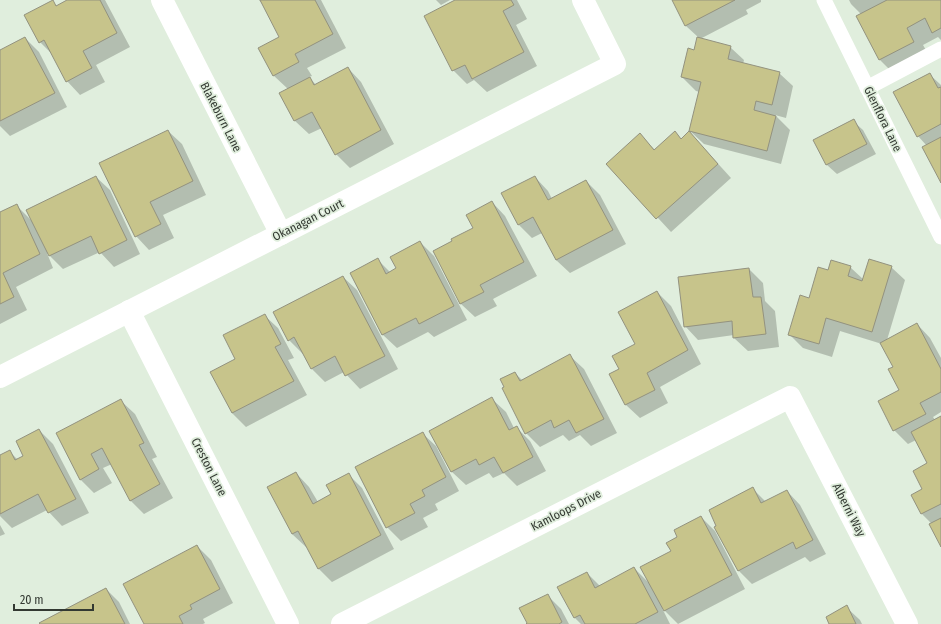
<svg xmlns="http://www.w3.org/2000/svg" width="941" height="624" font-family="'Fira Sans Condensed',sans-serif">
<style>
.shadow{fill:#0003}
.building{fill:#c7c48b;stroke:#93927f}
.lines{fill:none;stroke-linecap:round;stroke-linejoin:round}
.lane{stroke:#fff;stroke-width:15}
.street{stroke:#fff;stroke-width:22}
.labels{text-anchor:middle;stroke-width:3.5;stroke-linejoin:round;paint-order:stroke}
.street-label{font-size:12px;fill:#333932;stroke:#e0eedd}
</style>
<rect width="100%" height="100%" fill="#e0eedd"/>
<g class="shadow">
<polygon points="69,0 105,0 130,47 96,65 105,82 80,95 67,81 54,56 40,42 53,2 57,6"/>
<polygon points="259,0 321,0 346,48 307,68 312,76 309,77 316,85 348,68 361,82 394,144 350,168 336,154 322,128 309,134 295,121 281,93 288,89 273,75 281,37 264,6"/>
<polygon points="436,0 450,0 441,5"/>
<polygon points="455,0 517,0 527,19 516,25 537,66 487,92 474,80 467,84 453,70"/>
<polygon points="673,0 761,0 761,2 746,10 748,14 700,39 730,47 744,60 743,64 779,73 793,86 786,118 775,115 790,130 781,164 704,144 690,131 700,92 696,91 682,77 694,51 698,37 686,26"/>
<polygon points="849,0 941,0 941,40 938,37 923,45 931,59 897,77 880,60 858,16 861,14 851,4"/>
<polygon points="25,38 39,52 67,107 10,136 0,126 0,51"/>
<polygon points="929,74 941,85 941,181 927,146 918,136"/>
<polygon points="853,121 863,130 876,154 837,174 827,165 815,141"/>
<polygon points="168,131 182,144 206,195 163,215 174,238 149,250 136,236"/>
<polygon points="675,133 681,139 702,146 731,178 671,232 608,164 640,135 655,150"/>
<polygon points="96,177 110,190 140,254 114,267 100,252 63,269 47,253 53,268 16,287 27,310 0,324 0,213 16,205 32,221"/>
<polygon points="535,177 548,191 552,199 586,181 600,195 626,244 570,273 556,260 542,233 532,238 519,225"/>
<polygon points="492,202 505,216 537,276 493,299 497,306 475,317 461,304 434,252 474,228"/>
<polygon points="420,242 434,256 467,320 434,337 428,332 397,348 383,335 351,274 378,260 390,272 398,269"/>
<polygon points="850,267 864,280 891,267 905,280 887,340 917,324 930,338 941,358 941,412 933,417 935,420 941,417 941,544 932,524 922,514 913,496 923,490 929,464 916,440 908,444 894,430 900,390 894,367 882,344 840,331 832,357 803,348 789,334 810,299 828,271"/>
<polygon points="749,269 763,283 765,301 775,311 779,347 748,351 734,338 734,335 698,340 685,326"/>
<polygon points="343,277 357,290 398,369 360,389 344,372 325,382 312,369 304,353 303,354 289,340"/>
<polygon points="657,292 671,306 701,364 660,387 668,403 640,418 626,405 610,374 620,369 636,344"/>
<polygon points="264,315 278,328 294,358 288,360 307,395 246,427 232,413 211,372 237,359"/>
<polygon points="570,356 584,369 617,433 591,446 580,435 569,441 563,435 540,447 526,433 506,387 515,373 522,380"/>
<polygon points="492,399 506,412 514,428 516,427 530,441 546,471 517,486 504,473 493,478 489,473 466,485 452,472 431,431"/>
<polygon points="121,401 135,414 157,457 152,459 173,498 144,514 130,500 112,464 103,468 112,483 94,493 80,479 57,434"/>
<polygon points="39,430 53,444 89,513 62,526 47,510 12,528 0,516 0,457 10,452 18,460 24,457"/>
<polygon points="422,433 436,446 459,491 435,504 438,510 423,518 428,527 401,541 387,527"/>
<polygon points="296,473 309,487 318,502 333,495 348,474 362,488 394,549 332,582 318,568 307,547 306,547 292,534"/>
<polygon points="753,489 766,502 787,491 800,505 826,554 810,562 805,557 752,584 739,571 716,527"/>
<polygon points="701,517 715,531 745,589 678,624 662,608 670,624 581,624 575,618 587,573 600,586 634,568 650,584 672,551 678,537"/>
<polygon points="0,525 5,534 0,536"/>
<polygon points="197,546 211,560 233,603 203,619 205,623 203,624 145,624"/>
<polygon points="106,589 119,602 130,624 41,624"/>
<polygon points="547,595 561,609 569,624 528,624"/>
<polygon points="846,607 860,620 862,624 830,624"/>
</g>
<g class="building">
<polygon points="53,0 56,6 67,0 100,0 117,33 83,51 92,68 66,82 44,40 39,43 24,15"/>
<polygon points="260,0 315,0 333,34 295,54 299,62 273,76 258,48 279,37"/>
<polygon points="455,0 511,0 514,5 503,11 524,52 472,79 465,65 452,71 424,16"/>
<polygon points="672,0 735,0 685,26"/>
<polygon points="887,0 941,0 941,28 932,33 925,18 907,28 914,42 879,60 856,16"/>
<polygon points="25,37 55,93 0,121 0,50"/>
<polygon points="697,37 731,46 728,59 780,72 772,105 756,101 754,110 776,116 767,151 689,131 701,82 681,77 688,48 694,50"/>
<polygon points="348,67 381,130 335,155 312,112 294,121 279,93 310,77 314,85"/>
<polygon points="930,73 938,88 941,87 941,124 917,137 893,92"/>
<polygon points="854,119 867,144 826,165 813,140"/>
<polygon points="168,130 193,181 150,202 161,224 135,237 99,163"/>
<polygon points="675,131 681,139 689,131 718,164 656,219 606,164 640,133 654,150"/>
<polygon points="941,137 941,183 922,147"/>
<polygon points="96,176 127,240 99,254 91,236 49,256 26,210"/>
<polygon points="535,176 548,200 586,180 613,230 556,260 533,217 518,225 501,193"/>
<polygon points="492,201 524,262 480,285 484,292 460,304 433,251 452,241 451,239 473,228 466,215"/>
<polygon points="17,204 40,254 3,273 14,297 0,304 0,212"/>
<polygon points="420,241 454,306 419,324 416,318 382,335 350,273 378,258 386,274 396,268 390,257"/>
<polygon points="869,259 892,266 872,332 826,318 819,344 788,335 800,295 809,298 818,267 828,270 831,260 851,266 848,276 862,281"/>
<polygon points="749,268 753,297 761,297 766,334 733,338 732,321 684,327 678,277"/>
<polygon points="343,276 385,356 345,376 335,356 311,369 294,337 288,341 273,312"/>
<polygon points="657,291 688,350 647,373 655,390 625,405 609,374 619,369 612,356 635,344 618,312"/>
<polygon points="265,314 281,344 275,347 294,381 232,413 210,372 235,359 223,335"/>
<polygon points="917,323 941,369 941,392 920,403 926,414 893,431 878,401 899,390 888,369 893,367 880,343"/>
<polygon points="570,354 604,419 576,433 569,420 554,428 551,420 525,434 502,388 504,387 500,379 515,372 520,381"/>
<polygon points="492,397 509,430 517,426 533,457 503,473 494,457 479,465 476,459 451,472 429,431"/>
<polygon points="121,399 144,443 139,445 160,484 130,501 102,448 91,454 99,469 80,480 56,433"/>
<polygon points="941,416 941,504 921,514 911,495 922,489 913,471 927,463 911,432"/>
<polygon points="39,429 76,499 48,513 38,494 0,514 0,455 10,450 15,460 23,456 16,441"/>
<polygon points="423,432 446,477 422,490 425,496 410,504 415,513 386,528 355,467"/>
<polygon points="296,472 313,504 331,494 326,485 349,473 381,535 318,569 298,531 292,534 267,487"/>
<polygon points="753,487 761,503 787,490 813,540 796,549 793,542 738,571 714,527 716,526 709,510"/>
<polygon points="701,516 732,575 664,611 640,567 671,551 666,543 677,537 674,530"/>
<polygon points="941,518 941,547 929,524"/>
<polygon points="197,545 220,589 190,605 192,609 179,616 183,624 144,624 123,584"/>
<polygon points="634,567 658,612 635,624 585,624 580,615 574,618 557,587 587,572 595,588"/>
<polygon points="106,588 125,624 40,624 39,623"/>
<polygon points="548,594 562,622 559,624 526,624 527,623 519,608"/>
<polygon points="847,605 856,624 829,624 826,617"/>
</g>
<g class="lines">
<g class="lane">
<polyline points="824,0 941,237"/>
<polyline points="867,88 941,49"/>
</g>
<g class="street">
<polyline points="162,0 281,234"/>
<polyline points="129,311 288,624"/>
<polyline points="0,377 615,64 583,0"/>
<polyline points="342,624 790,397 907,624"/>
</g>
</g>
<g class="labels">
<g class="street-label">
<text transform="translate(221 117) rotate(63)" y="4">Blakeburn Lane</text>
<text transform="translate(883 119) rotate(64)" y="4">Glenflora Lane</text>
<text transform="translate(308 220) rotate(-27)" y="4">Okanagan Court</text>
<text transform="translate(209 467) rotate(63)" y="4">Creston Lane</text>
<text transform="translate(566 510) rotate(-27)" y="4">Kamloops Drive</text>
<text transform="translate(849 510) rotate(63)" y="4">Alberni Way</text>
</g>
</g>
<path d="M14 604v6h79v-6" fill="none" stroke="#333932" stroke-width="2"/>
<text x="20" y="604" font-size="12" fill="#333932" stroke="#e0eedd" stroke-width="3" paint-order="stroke">20 m</text>
</svg>
